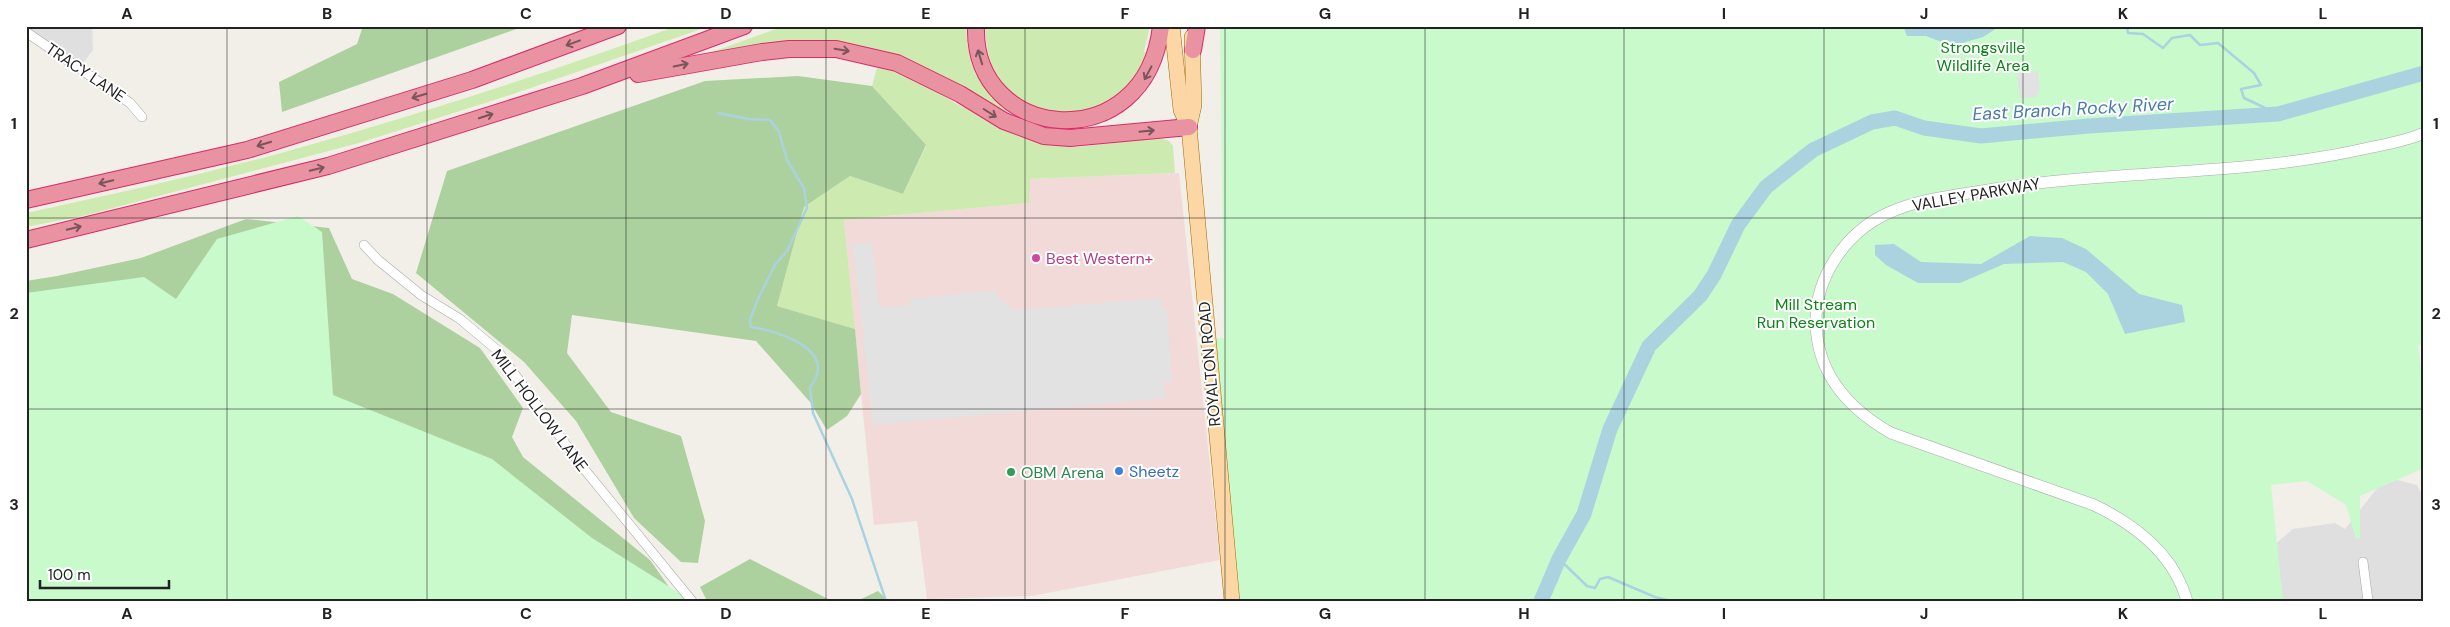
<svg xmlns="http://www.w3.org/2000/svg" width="2450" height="627" font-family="'DM Sans',sans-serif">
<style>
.residential{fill:#e0dfdf}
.commercial{fill:#f2dad9}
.grass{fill:#cdebb0}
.forest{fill:#add19e}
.park{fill:#c8facc}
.parking{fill:#e2e2e2}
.water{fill:#aad3df}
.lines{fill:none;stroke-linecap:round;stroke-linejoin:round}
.stream{stroke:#aad3df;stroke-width:2.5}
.river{stroke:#aad3df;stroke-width:15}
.minor-casing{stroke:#a9a9a9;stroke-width:10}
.tertiary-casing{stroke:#a9a9a9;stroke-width:12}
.primary-casing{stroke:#a06b00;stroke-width:16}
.motorway-casing{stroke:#dc2a67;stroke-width:18}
.minor{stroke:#fff;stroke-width:9}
.tertiary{stroke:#fff;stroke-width:11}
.primary{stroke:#fcd6a4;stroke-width:15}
.motorway{stroke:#e892a2;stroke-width:16}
.oneway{stroke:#7b545c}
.grid{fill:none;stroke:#222;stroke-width:1;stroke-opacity:0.55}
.hotel-dot{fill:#d1479c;stroke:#fff;stroke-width:2}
.shop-dot{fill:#3f7fe0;stroke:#fff;stroke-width:2}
.leisure-dot{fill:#2e9e5b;stroke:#fff;stroke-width:2}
.labels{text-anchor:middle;stroke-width:4;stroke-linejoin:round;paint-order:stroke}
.park-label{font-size:16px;fill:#0c8416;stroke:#fff}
.street-label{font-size:16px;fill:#222;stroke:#fff}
.hotel-label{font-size:16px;fill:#b23c85;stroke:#fff;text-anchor:start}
.shop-label{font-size:16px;fill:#366cbe;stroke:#fff;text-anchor:start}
.leisure-label{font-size:16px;fill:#27864d;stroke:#fff;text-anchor:start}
.water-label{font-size:18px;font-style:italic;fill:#4a7aab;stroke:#fff}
.neatline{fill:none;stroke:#222;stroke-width:2}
.grid-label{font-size:16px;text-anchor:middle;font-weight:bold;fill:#222}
</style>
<rect width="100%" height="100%" fill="#f2efe9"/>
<g class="residential">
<polygon points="26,26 92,26 93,50 83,63 71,66 26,37"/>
<polygon points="2386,477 2417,485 2424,498 2424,601 2269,601 2263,554 2293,529 2335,523 2345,529"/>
</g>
<polygon class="commercial" points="1179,173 1220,560 1032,596 927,599 917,521 874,525 844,220 1029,203 1029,179"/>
<g class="grass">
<path d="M 677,26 L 710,26 L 507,96 L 359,143 L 83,216 L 26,227 L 26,213 C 114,194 201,175 288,151 C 419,115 549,72 677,26 Z"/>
<path d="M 784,26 L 966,26 C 967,68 982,90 1013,117 L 878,54 L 698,57 Z"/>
<path d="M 985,26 L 1150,26 L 1144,52 L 1148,53 C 1143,65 1125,92 1114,99 C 1081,120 1028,117 1002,84 C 989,68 986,47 985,26 Z"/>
<polygon points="878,64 907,73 955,103 1039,144 1078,147 1147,139 1159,138 1169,141 1173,146 1175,173 1030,179 1029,203 844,220 855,329 777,306 804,207 850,176 903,194 926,146 872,86"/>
</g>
<g class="forest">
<polygon points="363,26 525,26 282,112 279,82 357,44"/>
<polygon points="798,76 872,86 926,145 903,194 850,176 804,207 777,306 855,329 861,394 847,416 827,430 810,402 756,341 572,315 567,353 611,412 681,436 705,521 698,563 681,562 634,518 576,421 524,362 416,273 447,171 705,81"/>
<polygon points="246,219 329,228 352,279 393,294 480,348 523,408 512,437 523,457 650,560 679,601 26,601 26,281 57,276 141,258"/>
<polygon points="750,559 832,601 707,601 700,587"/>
<polygon points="878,591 888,601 857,601"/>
</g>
<g class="park">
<polygon points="1220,26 2424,26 2424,344 2418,345 2424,396 2424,468 2360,496 2360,538 2356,539 2346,505 2307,481 2271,485 2283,601 1237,601 1208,339 1224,338"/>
<polygon points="298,216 322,232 333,395 492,459 592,538 692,601 26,601 26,293 144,277 176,299 217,239"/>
</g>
<g class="parking">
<polygon points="2038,71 2040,91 2035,97 2020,98 2017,74"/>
<polygon points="872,242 879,307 910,305 910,299 996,290 997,297 1015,310 1161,298 1162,308 1167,309 1172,382 1164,382 1166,398 873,425 853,244"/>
</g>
<g class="water">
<polygon points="1903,26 2000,26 1983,37 1952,46 1926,36 1907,36"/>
<polygon points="2030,236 2062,238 2086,249 2139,294 2182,305 2185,322 2125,334 2108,294 2086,272 2063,262 2004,264 1960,283 1918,283 1886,265 1875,255 1875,245 1894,244 1921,262 1981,264"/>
</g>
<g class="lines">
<g class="stream">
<polyline points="2127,26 2128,33 2143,34 2163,48 2172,38 2190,35 2200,45 2218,43 2254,73 2261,85 2241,89 2244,98 2278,114"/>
<path d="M 718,113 L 748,119 L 770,120 L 779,132 L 787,160 L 804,188 L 807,208 L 787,251 L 775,265 L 757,301 L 750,320 L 751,327 C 778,331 840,350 810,387 L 813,413 L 852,499 L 886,601"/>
<polyline points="1559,559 1587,586 1595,588 1600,579 1608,577 1655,597 1671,601"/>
</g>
<polyline class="river" points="1541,601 1559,559 1584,514 1610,429 1649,346 1700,296 1714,275 1738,225 1766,187 1813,150 1872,122 1895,118 1924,128 1981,136 2089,126 2278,114 2424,73"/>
<defs>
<g id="minor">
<polyline points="26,32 130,103 142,117"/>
<polyline points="364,245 378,260 421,295 460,319 497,350 580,464 692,601"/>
<polyline points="2363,562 2368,601"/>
</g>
<path id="tertiary" d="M 2187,601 C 2174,554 2136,525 2094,505 L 1891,433 C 1849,409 1817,374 1816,323 C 1815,277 1846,233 1886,214 C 1915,200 1950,196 1982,191 C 2110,169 2242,177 2368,148 C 2387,144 2406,141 2424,133"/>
<g id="primary">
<polyline points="1172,26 1181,110 1189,127"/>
<polyline points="1192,37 1194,105 1189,127 1232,601"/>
</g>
<g id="motorway">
<path d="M 976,26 C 972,143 1146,160 1161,26"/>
<polyline points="1193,50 1197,26"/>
<polyline points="638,74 762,52 789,49 836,49 897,63 960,94 1004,121 1044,136 1070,138 1189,127"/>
<polyline points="26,200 247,150 472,80 618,26"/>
<polyline points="26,240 328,166 582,86 744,26"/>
</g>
</defs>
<use href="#minor" class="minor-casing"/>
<use href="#tertiary" class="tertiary-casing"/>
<use href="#primary" class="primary-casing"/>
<use href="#motorway" class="motorway-casing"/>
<use href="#minor" class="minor"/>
<use href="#tertiary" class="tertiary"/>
<use href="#primary" class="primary"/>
<use href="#motorway" class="motorway"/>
</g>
<defs><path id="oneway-shaft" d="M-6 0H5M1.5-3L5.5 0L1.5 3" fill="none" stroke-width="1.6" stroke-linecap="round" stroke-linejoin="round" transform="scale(1.25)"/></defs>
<g class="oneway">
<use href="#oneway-shaft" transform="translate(573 43) rotate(160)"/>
<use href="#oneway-shaft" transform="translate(842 50) rotate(9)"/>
<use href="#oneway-shaft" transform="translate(980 57) rotate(-107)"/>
<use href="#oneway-shaft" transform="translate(681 65) rotate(-12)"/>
<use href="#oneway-shaft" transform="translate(1148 73) rotate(118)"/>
<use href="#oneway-shaft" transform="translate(419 96) rotate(163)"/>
<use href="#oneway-shaft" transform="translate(990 113) rotate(32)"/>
<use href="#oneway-shaft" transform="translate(486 116) rotate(-18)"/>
<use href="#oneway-shaft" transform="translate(1147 131) rotate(-6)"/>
<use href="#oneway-shaft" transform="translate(264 144) rotate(163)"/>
<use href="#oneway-shaft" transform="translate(317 169) rotate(-14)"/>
<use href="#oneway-shaft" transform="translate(106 182) rotate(167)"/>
<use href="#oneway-shaft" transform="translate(74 228) rotate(-14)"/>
</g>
<path class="grid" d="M 227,26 L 227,601M 427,26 L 427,601M 626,26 L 626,601M 826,26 L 826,601M 1025,26 L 1025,601M 1225,26 L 1225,601M 1425,26 L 1425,601M 1624,26 L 1624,601M 1824,26 L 1824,601M 2023,26 L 2023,601M 2223,26 L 2223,601M 26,218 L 2424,218M 26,409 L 2424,409"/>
<circle class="hotel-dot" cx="1036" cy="258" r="5"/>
<circle class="shop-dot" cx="1119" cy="471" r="5"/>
<circle class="leisure-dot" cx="1011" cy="472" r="5"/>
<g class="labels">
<g class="park-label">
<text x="1983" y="53">Strongsville<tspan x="1983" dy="18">Wildlife Area</tspan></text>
<text x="1816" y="310">Mill Stream<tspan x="1816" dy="18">Run Reservation</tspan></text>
</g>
<g class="street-label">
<text transform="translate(86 72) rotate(34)" y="6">TRACY LANE</text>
<text transform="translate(1976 194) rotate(-10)" y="6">VALLEY PARKWAY</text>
<text transform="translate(1209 364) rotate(-95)" y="6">ROYALTON ROAD</text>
<text transform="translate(540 410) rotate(53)" y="6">MILL HOLLOW LANE</text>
</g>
<g class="hotel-label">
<text x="1046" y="264">Best Western+</text>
</g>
<g class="shop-label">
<text x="1129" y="477">Sheetz</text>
</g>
<g class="leisure-label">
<text x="1021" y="478">OBM Arena</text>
</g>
<g class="water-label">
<text transform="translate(2073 109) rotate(-3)" y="6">East Branch Rocky River</text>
</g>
</g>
<rect width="2450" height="627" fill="none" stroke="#ffffff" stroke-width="55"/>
<path d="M40 580v8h129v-8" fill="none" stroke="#222222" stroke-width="2.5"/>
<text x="48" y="580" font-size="15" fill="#222222" stroke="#ffffff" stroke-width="4" paint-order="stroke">100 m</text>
<rect x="28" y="28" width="2394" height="572" class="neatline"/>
<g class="grid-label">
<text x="127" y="19">A</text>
<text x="327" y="19">B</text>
<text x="526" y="19">C</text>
<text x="726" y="19">D</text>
<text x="926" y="19">E</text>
<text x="1125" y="19">F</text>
<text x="1325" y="19">G</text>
<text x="1524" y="19">H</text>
<text x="1724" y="19">I</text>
<text x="1924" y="19">J</text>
<text x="2123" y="19">K</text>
<text x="2323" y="19">L</text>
<text x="14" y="129">1</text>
<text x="2436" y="129">1</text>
<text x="14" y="319">2</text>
<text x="2436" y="319">2</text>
<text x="14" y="510">3</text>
<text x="2436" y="510">3</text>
<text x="127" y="619">A</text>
<text x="327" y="619">B</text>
<text x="526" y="619">C</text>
<text x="726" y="619">D</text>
<text x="926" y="619">E</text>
<text x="1125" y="619">F</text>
<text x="1325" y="619">G</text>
<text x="1524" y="619">H</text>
<text x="1724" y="619">I</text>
<text x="1924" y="619">J</text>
<text x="2123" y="619">K</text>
<text x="2323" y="619">L</text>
</g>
</svg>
